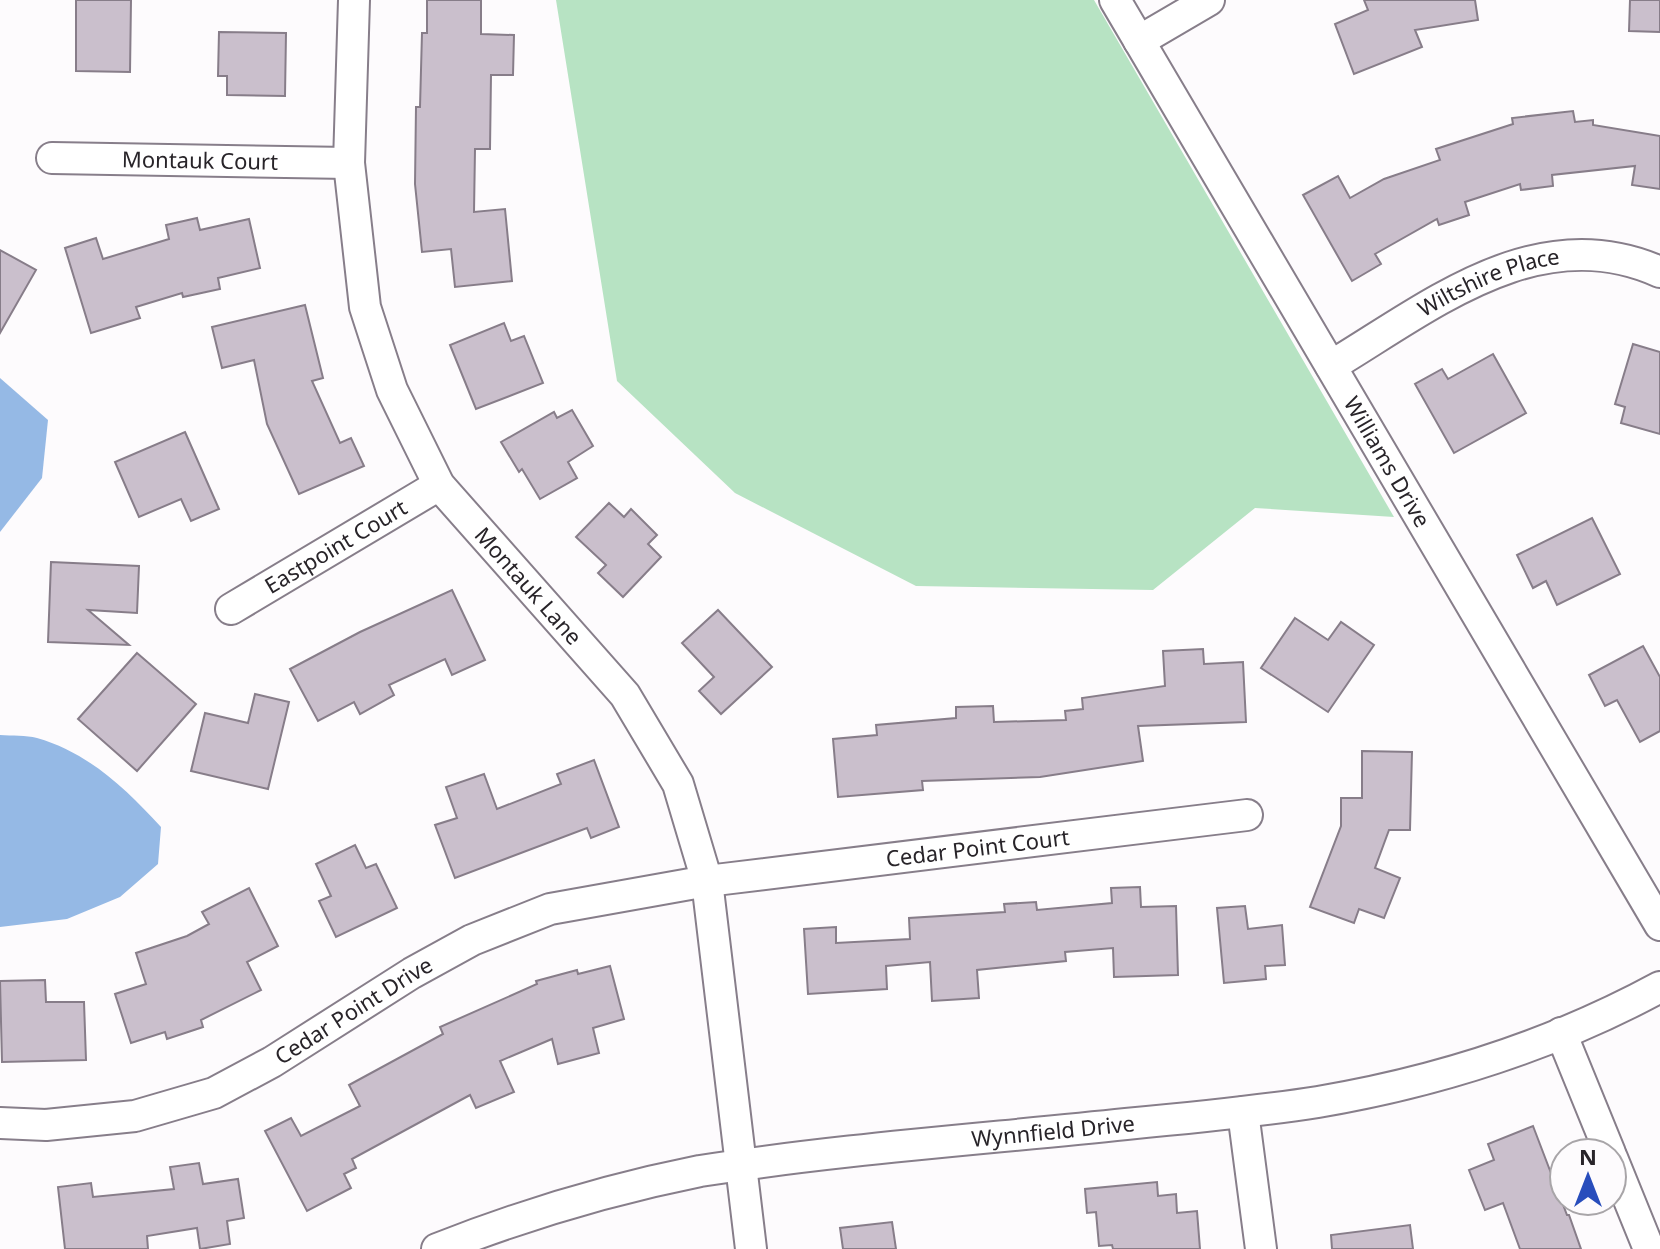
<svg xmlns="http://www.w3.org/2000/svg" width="1660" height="1249" font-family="'Noto Sans',sans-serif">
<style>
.green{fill:#b7e3c3}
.water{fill:#95b9e5}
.building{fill:#cabfcc;stroke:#877d89;stroke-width:2}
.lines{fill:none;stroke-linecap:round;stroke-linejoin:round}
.minor-casing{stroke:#877e8a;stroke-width:34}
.minor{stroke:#fff;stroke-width:30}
.labels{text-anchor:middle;stroke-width:6;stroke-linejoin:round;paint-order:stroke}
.street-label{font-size:22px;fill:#282429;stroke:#fdfbfd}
</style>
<rect width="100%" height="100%" fill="#fdfbfd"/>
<polygon class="green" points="556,0 1094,0 1394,517 1255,508 1153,590 916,586 735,493 617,381"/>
<g class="water">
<polygon points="0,378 48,420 42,478 0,532"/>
<path d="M 0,735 C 12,736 26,735 37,738 C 89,753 126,789 161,827 L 158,864 L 120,897 L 67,919 L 0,927 Z"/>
</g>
<g class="building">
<polygon points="76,0 131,0 130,72 76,71"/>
<polygon points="427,0 481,0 481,34 514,35 513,75 491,75 490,149 475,149 474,212 505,209 512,281 455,287 451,249 422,252 415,184 416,107 420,107 422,33 427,33"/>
<polygon points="1364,0 1475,0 1478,20 1415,30 1422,47 1354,74 1335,24 1368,10"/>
<polygon points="1630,0 1660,0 1660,32 1629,31"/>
<polygon points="219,32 286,33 285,96 227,95 227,76 218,76"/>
<polygon points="1573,111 1575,122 1593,120 1593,125 1660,136 1660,189 1632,185 1635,166 1552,175 1553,186 1521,190 1520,184 1465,202 1469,215 1439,225 1437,219 1375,254 1381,264 1352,281 1303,195 1338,176 1350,198 1384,179 1440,160 1436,149 1513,124 1512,118"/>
<polygon points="197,218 200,230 249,219 260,268 218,278 220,289 183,297 182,293 136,307 140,318 91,333 65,248 96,238 103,259 169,239 166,225"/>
<polygon points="0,250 36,270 0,333"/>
<polygon points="305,305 323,378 312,381 340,443 351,438 364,466 299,494 267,424 254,360 222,368 212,327"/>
<polygon points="504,323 511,341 524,336 543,383 476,409 450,345"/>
<polygon points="1633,344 1660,352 1660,434 1621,423 1625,407 1615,404"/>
<polygon points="1493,354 1526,413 1454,453 1415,384 1442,369 1448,379"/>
<polygon points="572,410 593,446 568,462 577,478 540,499 522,469 519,472 501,442 554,412 557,418"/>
<polygon points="185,432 219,509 191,521 181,499 139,517 115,462"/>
<polygon points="609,503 624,517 631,509 657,535 648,544 661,557 623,597 598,573 606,565 576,537"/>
<polygon points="1592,518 1620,574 1557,605 1546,581 1533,588 1517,555"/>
<polygon points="51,562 139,566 137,613 88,610 129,645 48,642"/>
<polygon points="452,590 485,660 452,675 445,659 389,685 394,695 360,714 354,702 318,721 290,669 360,632"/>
<polygon points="718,610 772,667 721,714 699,691 714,677 682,643"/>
<polygon points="1295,618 1328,640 1341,622 1374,645 1328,712 1261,668"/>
<polygon points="1643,646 1660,677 1660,731 1640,742 1617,700 1605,706 1589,675"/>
<polygon points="1203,649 1204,664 1243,662 1246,722 1138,726 1143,761 1040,777 922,781 923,790 838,797 833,739 877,735 876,725 956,718 956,707 993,706 994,722 1066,720 1065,711 1083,709 1082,698 1165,686 1163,651"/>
<polygon points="137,653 196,704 137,771 78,719"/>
<polygon points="255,694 289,702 268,789 191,771 205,713 248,723"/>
<polygon points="1362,751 1412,752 1410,830 1389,830 1375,868 1400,878 1384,918 1359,909 1354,923 1310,907 1341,826 1341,798 1362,798"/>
<polygon points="594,760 619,827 591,838 587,828 455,878 435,825 457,818 446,787 484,774 497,809 561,784 557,774"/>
<polygon points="355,845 366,868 376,864 397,908 336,937 319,901 331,896 316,864"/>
<polygon points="1140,887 1141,907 1176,906 1178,975 1114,977 1113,948 1065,952 1066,961 977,970 979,998 932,1001 930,962 886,966 887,989 808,994 804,929 836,927 836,943 910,939 909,918 1005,912 1004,904 1036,902 1037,910 1112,903 1111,888"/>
<polygon points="249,888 278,946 247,962 261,990 201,1020 203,1027 167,1039 165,1032 131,1043 115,994 146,984 136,953 187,936 209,924 202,912"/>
<polygon points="1245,906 1248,929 1282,925 1285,965 1265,966 1266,979 1224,983 1217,908"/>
<polygon points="610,966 624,1019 593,1028 599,1053 558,1064 552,1039 500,1061 514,1092 476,1108 470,1095 352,1159 356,1168 344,1174 351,1188 307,1211 265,1131 291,1118 301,1136 360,1106 349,1085 443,1034 440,1027 537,984 536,981 577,970 578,974"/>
<polygon points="45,980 46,1002 84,1002 86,1060 2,1062 0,981"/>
<polygon points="1533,1126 1567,1215 1569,1215 1581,1249 1520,1249 1503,1203 1485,1210 1469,1170 1494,1160 1488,1144"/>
<polygon points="199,1163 203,1184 238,1179 244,1218 227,1221 230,1244 200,1249 197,1228 147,1236 148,1249 65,1249 58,1187 91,1183 93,1197 174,1189 170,1167"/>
<polygon points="1157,1182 1158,1196 1176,1194 1177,1213 1197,1211 1200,1249 1113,1249 1112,1245 1099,1246 1096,1212 1087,1213 1085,1189"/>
<polygon points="892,1222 896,1249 843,1249 840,1228"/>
<polygon points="1410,1225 1413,1249 1332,1249 1331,1235"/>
</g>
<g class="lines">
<defs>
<g id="minor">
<path id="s1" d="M 354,0 L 349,163 L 365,307 L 392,390 L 439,485 L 625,695 L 678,784 L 707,881 L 751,1249"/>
<path id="s2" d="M 1115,0 L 1660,925"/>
<polyline points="1139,41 1209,0"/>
<path id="s3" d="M 52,158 L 349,163"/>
<path id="s4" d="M 1331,366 C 1431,306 1538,217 1660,272"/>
<path id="s5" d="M 231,609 L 439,485"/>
<polyline points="1561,1033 1610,1153"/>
<polyline points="1243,1112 1261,1249"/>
<path id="s6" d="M 0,1123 L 46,1125 L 135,1116 L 214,1093 L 272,1062 L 412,973 L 472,940 L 550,909 L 707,881 L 1247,815"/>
<polyline points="1612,1158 1649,1249"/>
<path id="s7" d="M 437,1249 C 523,1215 610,1189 700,1171 C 841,1149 984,1139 1126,1124 C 1190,1118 1254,1112 1318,1102 C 1436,1082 1555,1044 1660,987"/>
</g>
</defs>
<use href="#minor" class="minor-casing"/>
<use href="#minor" class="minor"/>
</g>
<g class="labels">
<g class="street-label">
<text dy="8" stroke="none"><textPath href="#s3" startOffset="148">Montauk Court</textPath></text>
<text dy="8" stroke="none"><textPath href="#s4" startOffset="180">Wiltshire Place</textPath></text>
<text dy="8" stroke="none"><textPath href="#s2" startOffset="536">Williams Drive</textPath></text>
<text dy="8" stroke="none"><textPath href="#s5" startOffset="122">Eastpoint Court</textPath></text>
<text dy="8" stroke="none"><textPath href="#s1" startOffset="636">Montauk Lane</textPath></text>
<text dy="8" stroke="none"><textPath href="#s6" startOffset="1034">Cedar Point Court</textPath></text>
<text dy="8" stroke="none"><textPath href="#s6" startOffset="380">Cedar Point Drive</textPath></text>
<text dy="8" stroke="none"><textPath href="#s7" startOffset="630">Wynnfield Drive</textPath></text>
</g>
</g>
<g transform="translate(1588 1177)"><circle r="38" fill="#fdfbfd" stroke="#a8a5a8" stroke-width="2"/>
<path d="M0-6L14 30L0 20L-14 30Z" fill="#284dbc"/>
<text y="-12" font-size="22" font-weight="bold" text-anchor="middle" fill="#282429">N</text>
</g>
</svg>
